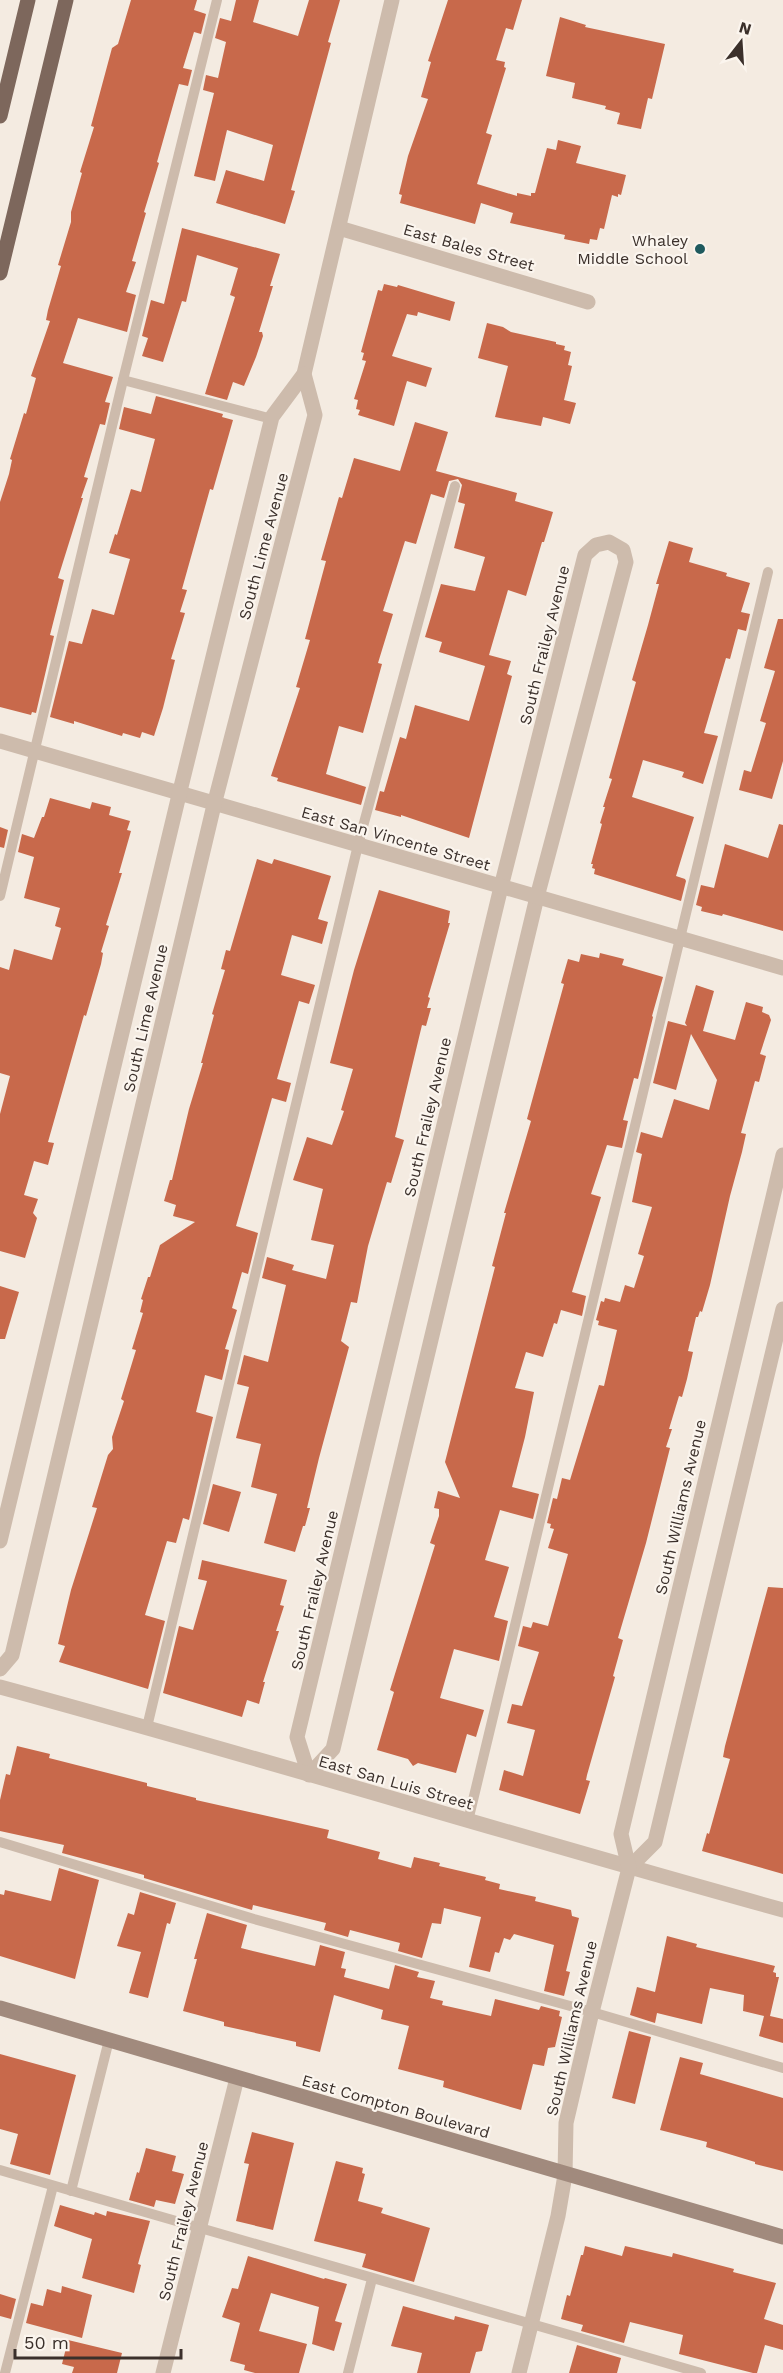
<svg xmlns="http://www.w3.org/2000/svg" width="783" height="2373" font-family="'Work Sans',sans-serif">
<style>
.building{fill:#c8694b}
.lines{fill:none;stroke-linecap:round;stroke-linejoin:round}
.lane{stroke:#cdbbac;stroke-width:10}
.street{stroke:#cdbbac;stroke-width:15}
.secondary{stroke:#a18a7d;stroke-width:15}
.primary{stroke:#7d675c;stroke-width:15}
.poi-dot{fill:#1f5a5e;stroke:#fbf5ee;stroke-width:2}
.labels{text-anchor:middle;stroke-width:4.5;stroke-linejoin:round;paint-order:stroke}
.poi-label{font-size:16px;fill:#3b302b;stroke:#fbf5ee;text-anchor:end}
.street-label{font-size:16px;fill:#3b302b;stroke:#fbf5ee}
</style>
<rect width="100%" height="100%" fill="#f4ebe1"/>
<g class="building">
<polygon points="131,0 197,0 194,10 206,14 201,34 194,32 183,68 192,70 188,86 179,84 157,162 159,163 144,212 146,213 132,261 136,262 126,292 136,295 127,332 78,318 63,363 113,377 105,402 110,403 105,425 100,424 84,477 88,478 81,498 83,498 58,578 64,580 50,635 54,636 36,713 32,712 31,715 0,707 0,502 9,474 12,460 10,459 24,413 26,414 36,378 31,376 50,321 46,320 48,310 61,266 58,265 71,222 71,212 82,173 80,172 94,127 91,126 112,48 118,44"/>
<polygon points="236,0 259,0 253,22 298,36 309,0 340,0 328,42 331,43 291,190 295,191 285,224 216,203 226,170 264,181 273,145 227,130 215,181 194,176 214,93 203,90 206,75 218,78 226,42 215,38 220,18 231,21"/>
<polygon points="448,0 522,0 513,30 506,28 496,60 505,62 504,67 506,68 486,133 492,135 477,184 517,196 517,193 531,196 531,193 535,193 547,148 556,150 558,140 581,146 576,163 626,175 621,195 618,194 618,197 612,195 604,229 600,228 597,240 590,239 589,244 564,239 565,235 510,223 513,213 481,203 475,224 400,203 402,195 399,194 408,156 428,99 421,97 431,62 428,61"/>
<polygon points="560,17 586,25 585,27 665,44 652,99 648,98 641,129 617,124 620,113 605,109 606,106 572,98 575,83 546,76"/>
<polygon points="182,228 280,254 270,286 273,286 259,332 262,332 263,336 256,357 244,386 233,382 227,400 205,394 235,297 230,295 238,268 197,255 186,302 182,301 163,362 142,356 148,338 142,336 151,300 164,304"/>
<polygon points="384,284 397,287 398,285 455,302 450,321 418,312 417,316 407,314 392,356 432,368 426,387 407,381 394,426 358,415 360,410 356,409 358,400 354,399 366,361 362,360 364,353 361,352 378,290 382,291"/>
<polygon points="487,323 503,327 511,332 556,342 556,344 565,346 564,350 571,352 568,365 572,366 564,400 576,403 570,424 543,417 541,426 495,417 508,366 478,358"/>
<polygon points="156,396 223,414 222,417 233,420 213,490 210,489 182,589 187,590 180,612 185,613 171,659 175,660 163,708 154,736 142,732 140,738 123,733 122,736 74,721 74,724 50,717 69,641 82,644 92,609 114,615 130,559 109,553 115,534 117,535 131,489 141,492 155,439 119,429 124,407 151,414"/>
<polygon points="415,422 448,432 436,471 517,493 515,501 553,512 544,542 542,542 526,596 508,590 489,655 511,661 507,674 512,676 469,838 401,815 401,817 375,810 380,791 384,792 400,737 406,739 415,705 469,721 485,666 439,652 442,642 425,637 441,584 475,591 485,557 454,548 465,504 458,502 462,485 458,479 449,481 444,498 431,494 416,544 405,541 383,611 393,614 378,663 382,664 363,733 339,726 326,774 366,787 361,805 277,781 278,778 271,776 300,688 296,687 310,640 305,639 326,561 321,560 339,497 342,498 354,458 400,471"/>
<polygon points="669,541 693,548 689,562 727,573 726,576 750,583 741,612 750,614 746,631 738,629 730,659 726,658 704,733 718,736 703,784 682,777 684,772 643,760 632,797 694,817 676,876 685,879 686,881 681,901 594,874 595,869 592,868 593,864 591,864 602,824 600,823 605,807 603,807 612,779 609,778 636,682 632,680 648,625 659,584 656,584"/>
<polygon points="778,619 783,619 783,761 772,799 739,790 744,770 751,772 766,723 760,721 775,671 764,668"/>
<polygon points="50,798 90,809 92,802 111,807 109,815 130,821 127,830 131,831 119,873 122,873 106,925 109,926 101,952 103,953 101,964 86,1016 84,1015 48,1142 54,1143 48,1165 34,1161 24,1195 38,1199 33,1213 37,1218 25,1258 0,1251 0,1114 10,1076 0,1073 0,967 9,970 14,949 52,960 61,928 55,926 60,908 24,898 34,857 18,852 22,834 34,838 42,817 44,817"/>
<polygon points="779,824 783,825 783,931 723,914 722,916 701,911 702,907 696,905 701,885 714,888 725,844 768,858"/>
<polygon points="0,827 8,830 4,848 0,847"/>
<polygon points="257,859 272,864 274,859 331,876 318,919 328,922 322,944 292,935 281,975 315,985 309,1004 299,1001 277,1079 291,1083 286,1102 272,1098 236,1226 258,1233 248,1274 242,1272 232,1308 237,1310 225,1349 229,1350 222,1380 205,1375 196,1412 213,1417 189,1520 183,1518 176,1543 167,1541 145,1615 165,1621 148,1689 59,1662 65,1646 58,1644 71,1590 97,1508 92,1507 108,1455 113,1449 112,1437 124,1401 121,1399 136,1350 132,1349 143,1313 140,1312 143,1300 141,1299 148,1277 150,1277 160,1245 195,1222 173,1216 176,1205 164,1201 170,1180 172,1180 189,1109 203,1063 201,1063 214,1015 212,1014 225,970 221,969 226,950 230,951"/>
<polygon points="379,890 450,911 448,923 450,923 428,997 430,998 427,1008 431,1008 426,1026 422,1025 395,1137 404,1140 391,1183 387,1182 368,1246 357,1303 351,1302 341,1341 349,1347 319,1458 307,1508 310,1508 305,1526 303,1526 295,1552 264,1543 277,1494 251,1487 261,1444 236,1438 249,1387 237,1384 244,1355 268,1362 286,1285 262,1278 267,1257 294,1265 292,1270 326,1279 334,1245 311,1240 323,1189 293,1180 307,1137 332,1145 344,1111 341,1110 353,1069 330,1063 354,970"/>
<polygon points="600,953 624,959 622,965 663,977 652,1016 653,1017 638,1079 634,1078 623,1120 628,1121 622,1148 607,1145 591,1194 601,1197 572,1292 586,1296 582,1316 561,1310 557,1324 554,1323 543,1357 526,1352 515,1388 534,1392 525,1437 512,1487 539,1494 533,1519 500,1510 485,1560 509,1567 494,1617 508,1621 499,1661 454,1649 440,1698 484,1710 476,1737 467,1734 456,1773 418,1763 413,1766 408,1759 377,1750 394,1692 390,1690 435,1545 430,1543 439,1516 439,1509 434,1508 438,1491 460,1498 445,1462 495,1267 492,1266 506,1213 504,1213 531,1121 527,1119 564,984 561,983 568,959 579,962 581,954 599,958"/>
<polygon points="696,985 714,991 703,1031 735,1040 746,1002 763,1007 762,1012 769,1015 771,1020 760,1054 766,1056 759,1082 755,1081 741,1133 746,1134 742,1152 730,1196 710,1285 702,1312 700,1311 698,1317 696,1317 688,1351 693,1352 687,1379 682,1397 679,1396 669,1429 672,1429 666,1447 670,1448 646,1543 618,1638 623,1640 613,1676 615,1677 587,1775 586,1780 590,1781 580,1814 499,1790 504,1770 523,1776 535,1730 507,1723 512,1704 522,1706 539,1652 518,1646 523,1626 531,1628 533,1622 548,1626 568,1554 548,1548 554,1529 550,1528 551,1524 547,1523 553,1498 557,1499 562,1478 570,1480 599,1385 604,1386 617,1330 598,1325 599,1321 596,1320 601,1301 604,1302 605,1298 620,1302 625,1285 634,1288 644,1256 638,1254 652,1207 632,1202 640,1163 642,1154 636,1152 641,1132 662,1138 674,1099 709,1110 717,1080 691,1034 676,1090 653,1083 668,1021 687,1026 685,1023"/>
<polygon points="0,1286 19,1292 5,1339 0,1339"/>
<polygon points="213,1484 241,1492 229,1532 203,1524"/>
<polygon points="202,1560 287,1580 280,1605 284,1606 276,1631 279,1631 263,1682 265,1682 259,1704 247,1700 242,1717 163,1693 179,1626 193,1630 207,1581 198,1579"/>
<polygon points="768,1587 783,1588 783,1874 702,1851 707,1833 709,1834 730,1759 723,1757 725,1746"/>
<polygon points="17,1746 50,1754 49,1758 147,1783 147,1786 196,1798 196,1800 329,1830 327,1838 380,1852 378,1859 411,1868 414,1857 440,1863 439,1866 486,1877 485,1880 500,1884 499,1889 536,1897 535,1901 571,1910 572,1916 579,1918 566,1971 570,1972 564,1996 544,1991 554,1945 514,1934 510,1940 504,1938 499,1953 495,1952 490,1972 469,1967 481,1917 444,1908 441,1924 432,1923 422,1958 398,1951 400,1943 350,1930 348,1937 324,1930 326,1923 253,1905 252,1910 144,1878 144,1875 62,1853 64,1845 0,1831 0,1800 6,1774 10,1775"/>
<polygon points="59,1868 99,1880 75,1979 0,1956 0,1894 4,1895 5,1890 51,1901"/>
<polygon points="140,1892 176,1903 170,1924 167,1923 148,1998 129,1993 141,1952 117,1946 128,1913 134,1915"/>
<polygon points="207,1913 247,1925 241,1948 315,1966 320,1945 345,1952 341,1968 346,1969 344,1977 389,1989 395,1965 419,1972 417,1977 435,1981 430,1998 443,2001 442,2005 491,2016 495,1999 539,2010 541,2006 560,2011 559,2016 562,2017 555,2047 548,2048 544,2066 533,2064 521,2110 443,2087 444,2081 398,2069 409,2026 381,2019 383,2010 334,1995 320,2052 296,2046 296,2042 224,2026 224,2022 183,2011 197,1959 194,1959"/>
<polygon points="667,1936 697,1944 696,1947 775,1966 773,1972 776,1973 776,1977 779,1977 770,2016 783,2019 783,2043 759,2036 764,2016 743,2011 744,1995 710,1988 702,2024 657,2013 655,2023 630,2015 637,1987 655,1992"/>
<polygon points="629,2031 651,2037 635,2104 612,2098"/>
<polygon points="0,2054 76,2075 50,2175 10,2164 18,2134 0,2129"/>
<polygon points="680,2057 703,2063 700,2074 783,2098 783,2171 755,2164 755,2162 706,2147 707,2142 660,2130"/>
<polygon points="252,2132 294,2143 273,2230 236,2221 249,2164 244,2163"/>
<polygon points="146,2148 176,2156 172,2171 184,2174 175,2204 156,2200 154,2207 129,2200 137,2172 139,2173"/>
<polygon points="336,2161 363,2168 362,2173 365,2174 358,2201 383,2208 381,2213 430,2228 414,2282 362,2267 366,2254 314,2241"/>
<polygon points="60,2205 94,2215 95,2212 106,2216 107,2211 150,2221 138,2264 141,2265 134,2293 82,2278 92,2239 54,2226"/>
<polygon points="585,2246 622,2256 625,2246 672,2257 673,2253 734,2269 733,2272 776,2283 764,2319 783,2325 783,2350 765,2345 757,2373 753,2373 679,2354 683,2335 630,2322 624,2343 581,2331 583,2325 561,2319 567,2295 570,2296 581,2255 583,2255"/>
<polygon points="248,2256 324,2279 325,2278 347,2284 335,2321 342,2323 334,2351 312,2344 319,2307 271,2293 259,2331 307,2344 299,2373 255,2373 244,2370 245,2365 230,2361 240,2323 222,2317 232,2288 238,2289"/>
<polygon points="62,2286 92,2295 82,2338 26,2323 31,2303 43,2306 47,2289 61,2293"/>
<polygon points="0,2294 16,2299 11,2319 0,2316"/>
<polygon points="403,2306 454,2320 455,2316 489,2325 482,2351 476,2352 470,2373 417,2373 422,2353 391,2346"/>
<polygon points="68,2340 122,2353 117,2373 72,2373 74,2367 62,2364"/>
<polygon points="577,2345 621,2358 617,2373 569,2373"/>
</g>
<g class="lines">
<g class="lane">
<polyline points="123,380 272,419"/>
<polyline points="0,896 123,380 217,0"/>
<polyline points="147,1727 358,845 455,486"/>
<polyline points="468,1821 768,572"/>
<polyline points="0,1842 254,1919 592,2012 783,2068"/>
<polyline points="0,2170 701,2373"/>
<polyline points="71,2191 109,2040"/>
<polyline points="5,2373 53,2186"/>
<polyline points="348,2373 372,2279"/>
</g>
<g class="street">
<polyline points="339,228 588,302"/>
<polygon points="609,542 623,550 626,562 537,897 333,1749 309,1775 297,1737 501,887 585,555 596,545"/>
<polyline points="0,741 783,968"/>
<polyline points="0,1541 179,795 272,417 304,374 392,0"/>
<polyline points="0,1669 12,1655 214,805 315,415 304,374"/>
<path d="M 0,1687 C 262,1758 521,1838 783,1910"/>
<polyline points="629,1868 655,1842 783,1309"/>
<polyline points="163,2373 237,2078"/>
<polyline points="519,2373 558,2216 565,2175 566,2123 592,2012 629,1868 621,1834 783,1155"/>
</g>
<polyline class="secondary" points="0,2008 783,2237"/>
<g class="primary">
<polyline points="0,116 28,0"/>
<polyline points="0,273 66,0"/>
</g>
</g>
<circle class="poi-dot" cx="700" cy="249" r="6"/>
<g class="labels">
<g class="poi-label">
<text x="688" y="246">Whaley<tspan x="688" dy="18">Middle School</tspan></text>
</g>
<g class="street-label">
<text transform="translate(469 247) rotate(16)" y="6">East Bales Street</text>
<text transform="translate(263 546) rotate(-75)" y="6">South Lime Avenue</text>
<text transform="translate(544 645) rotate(-76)" y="6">South Frailey Avenue</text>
<text transform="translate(396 838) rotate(16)" y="6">East San Vincente Street</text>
<text transform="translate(145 1018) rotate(-77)" y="6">South Lime Avenue</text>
<text transform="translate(427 1117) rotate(-77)" y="6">South Frailey Avenue</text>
<text transform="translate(680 1507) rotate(-77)" y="6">South Williams Avenue</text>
<text transform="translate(314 1590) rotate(-77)" y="6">South Frailey Avenue</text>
<text transform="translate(396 1782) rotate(16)" y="6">East San Luis Street</text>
<text transform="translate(571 2028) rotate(-77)" y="6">South Williams Avenue</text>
<text transform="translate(396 2106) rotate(16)" y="6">East Compton Boulevard</text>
<text transform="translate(183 2221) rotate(-76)" y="6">South Frailey Avenue</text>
</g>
</g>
<g transform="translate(741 42) rotate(17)" stroke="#fbf5ee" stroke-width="4.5" paint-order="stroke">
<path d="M0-4.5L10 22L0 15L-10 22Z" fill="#3b302b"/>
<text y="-9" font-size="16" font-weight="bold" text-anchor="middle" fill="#3b302b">N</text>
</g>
<path d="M15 2349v9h166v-9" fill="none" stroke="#3b302b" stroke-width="3"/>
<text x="24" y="2349" font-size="18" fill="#3b302b" stroke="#fbf5ee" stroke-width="4.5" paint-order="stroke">50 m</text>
</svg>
